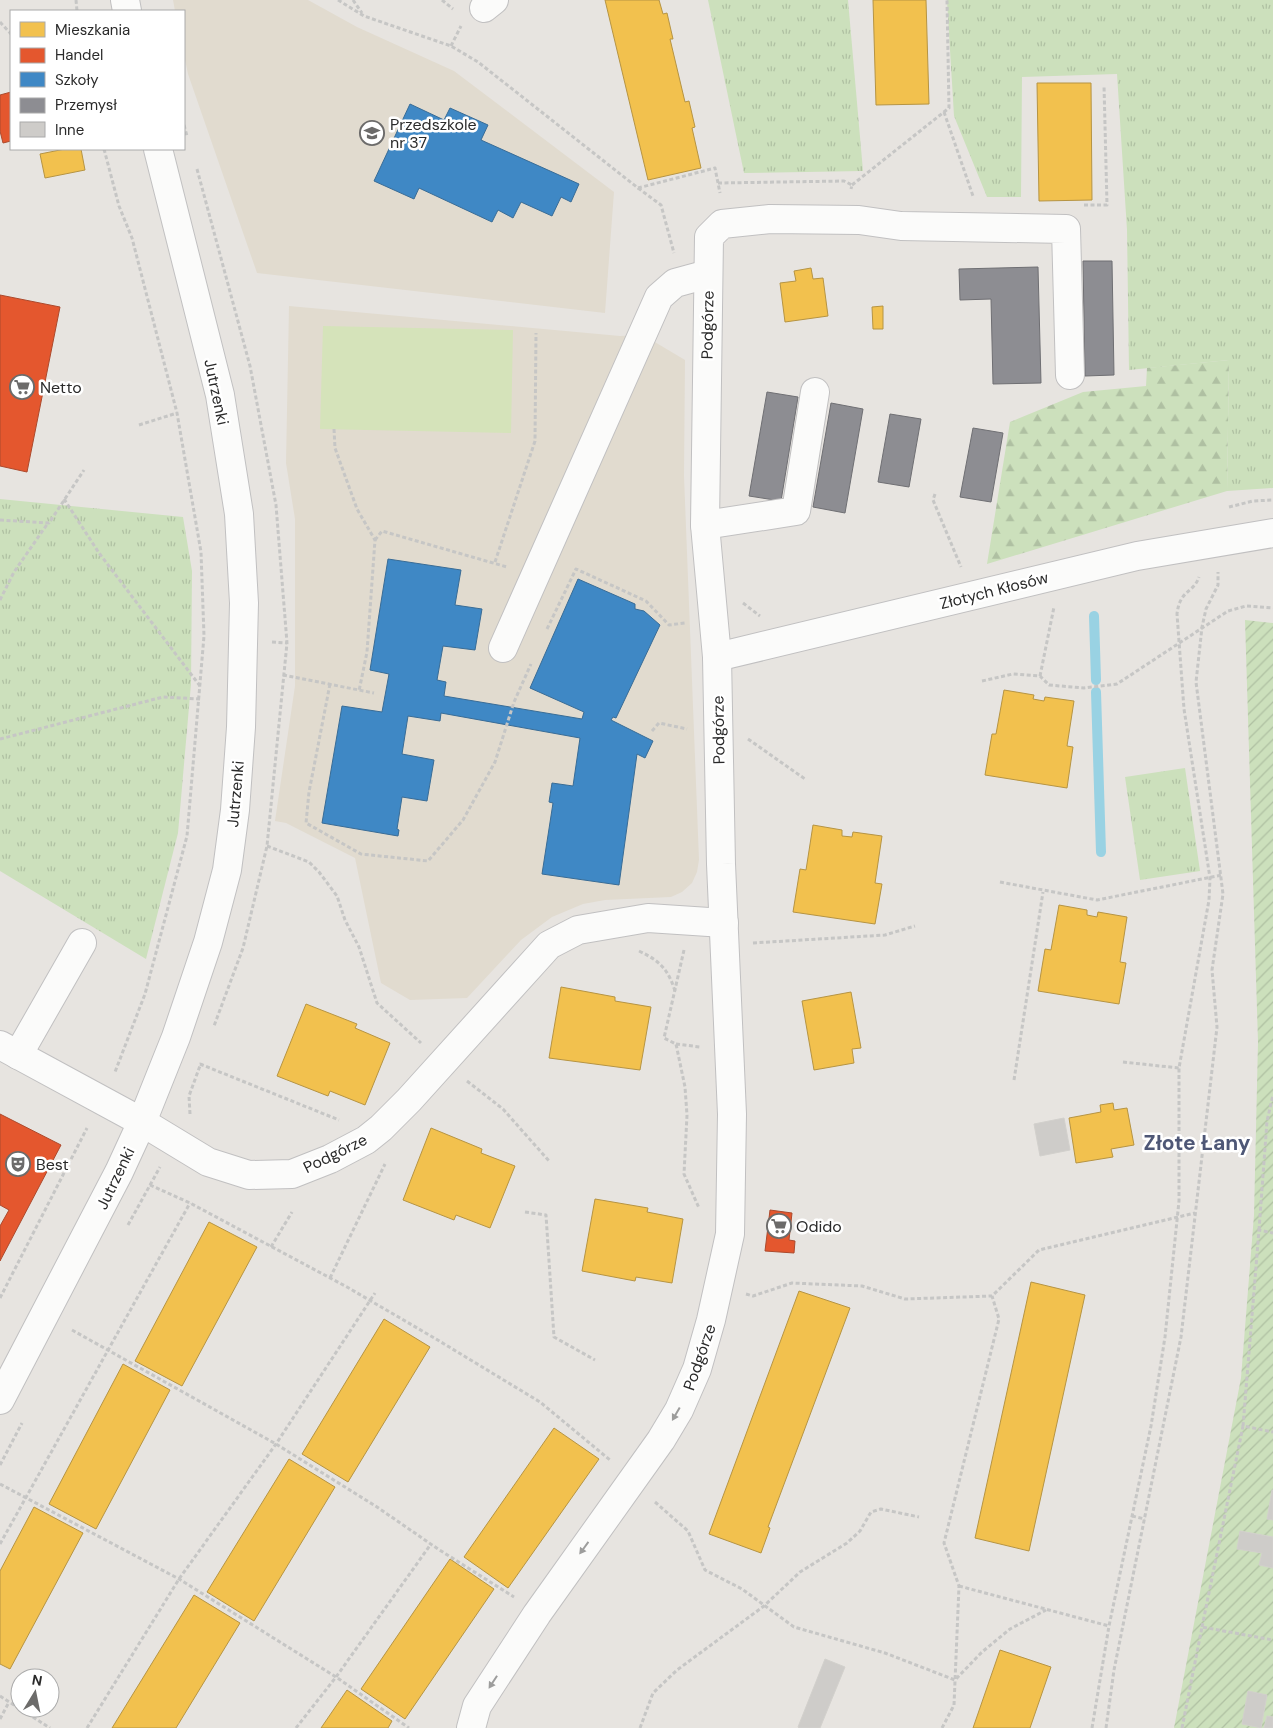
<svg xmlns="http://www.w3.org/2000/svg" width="1273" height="1728" font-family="'DM Sans',sans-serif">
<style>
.education{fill:#e1dbcf}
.grass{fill:url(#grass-tufts)}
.forest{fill:url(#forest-firs)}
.garden{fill:url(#garden-furrows)}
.pitch{fill:#d5e3ba}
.homes{fill:#f2c14e;stroke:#b69443}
.shops{fill:#e4572e;stroke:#ac4a2d}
.schools{fill:#3f88c5;stroke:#396c96}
.industry{fill:#8d8d92;stroke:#6f6f73}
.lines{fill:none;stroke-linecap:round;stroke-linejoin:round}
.stream{stroke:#99d2e3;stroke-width:10}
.building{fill:#ceccc9;stroke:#d2d0cc}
.minor-casing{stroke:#c1c0c1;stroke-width:30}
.path{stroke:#c6c6c5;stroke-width:3;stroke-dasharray:4 2.5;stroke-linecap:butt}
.minor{stroke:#fbfbfa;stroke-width:28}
.oneway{fill:#9d9d9c}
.labels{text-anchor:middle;stroke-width:5;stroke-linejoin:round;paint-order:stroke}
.poi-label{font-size:16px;fill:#2a2a2a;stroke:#fff;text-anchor:start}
.street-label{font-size:16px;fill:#2a2a2a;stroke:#fff}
.district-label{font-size:21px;font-weight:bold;fill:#4e5776;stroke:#fff}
</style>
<defs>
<pattern id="grass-tufts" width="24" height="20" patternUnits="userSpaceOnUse" patternTransform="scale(1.25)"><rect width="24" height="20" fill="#cce0bc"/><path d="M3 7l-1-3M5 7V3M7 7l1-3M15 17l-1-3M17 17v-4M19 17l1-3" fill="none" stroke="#afc0a2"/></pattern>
<pattern id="forest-firs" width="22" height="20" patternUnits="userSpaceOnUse" patternTransform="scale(1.25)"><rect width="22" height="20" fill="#cce0bc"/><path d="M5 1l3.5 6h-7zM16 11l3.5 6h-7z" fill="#afc0a2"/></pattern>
<pattern id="garden-furrows" width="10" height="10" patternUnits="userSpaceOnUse" patternTransform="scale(1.25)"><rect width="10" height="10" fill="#cce0bc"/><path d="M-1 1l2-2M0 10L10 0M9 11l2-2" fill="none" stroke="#afc0a2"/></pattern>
</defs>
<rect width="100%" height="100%" fill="#e7e4e0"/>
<g class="education">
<polygon points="173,0 308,0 357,27 454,71 614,192 605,313 257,273 188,74 184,55 184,11 175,11"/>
<polygon points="289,306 620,336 643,335 685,360 684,476 699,860 697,872 692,883 682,892 671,897 605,900 583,904 552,917 521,940 467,998 410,1000 381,983 355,858 286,823 275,821 295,686 295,519 286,463"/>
</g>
<g class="grass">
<polygon points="708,0 848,0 863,171 744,173"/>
<polygon points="947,0 1273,0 1273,488 1227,491 1229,360 1129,370 1127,230 1117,74 1022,77 1021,197 987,197 954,116"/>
<polygon points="0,499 183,517 192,571 191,684 178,833 146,959 0,871"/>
<polygon points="1185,768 1200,871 1140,880 1125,777"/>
</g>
<polygon class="forest" points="1229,360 1227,491 987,564 1010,422 1083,392 1146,386 1147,368"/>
<polygon class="garden" points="1245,620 1273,623 1273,1728 1174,1728 1241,1378 1254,1215 1258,1042"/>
<polygon class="pitch" points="323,326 513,330 511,433 320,429"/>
<g class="homes">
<polygon points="605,0 659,0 663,14 667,13 673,39 670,39 685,102 689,101 695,127 692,128 701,168 648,180"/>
<polygon points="873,0 926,0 929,104 876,105"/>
<polygon points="1037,83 1091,83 1092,200 1039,201"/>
<polygon points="65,149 81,149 85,170 45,178 40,154"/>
<polygon points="811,268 813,279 823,278 828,316 785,322 780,283 796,281 794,271"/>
<polygon points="883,306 883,329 873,329 872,307"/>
<polygon points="1004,690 1034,695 1033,699 1044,701 1045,697 1074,701 1067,746 1073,747 1067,788 985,775 992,734 996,734"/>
<polygon points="813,825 842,830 842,836 852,837 853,832 882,836 875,883 882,884 875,924 793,912 800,869 806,870"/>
<polygon points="1059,905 1087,910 1087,915 1097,917 1098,912 1127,917 1120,962 1126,963 1119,1004 1038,991 1045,949 1051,950"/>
<polygon points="561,987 615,997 615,1001 651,1007 640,1070 549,1058"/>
<polygon points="851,992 861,1048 852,1049 854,1063 814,1070 802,1001"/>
<polygon points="306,1004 357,1024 355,1028 390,1043 365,1105 330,1091 328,1096 277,1076"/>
<polygon points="1113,1103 1114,1110 1127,1108 1134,1145 1111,1149 1113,1157 1076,1163 1069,1118 1101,1112 1100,1105"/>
<polygon points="431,1128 482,1149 481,1153 515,1166 490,1228 456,1215 454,1220 403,1200"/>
<polygon points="595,1199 648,1208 647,1212 683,1219 672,1283 636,1277 635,1281 582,1271"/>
<polygon points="209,1222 257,1247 182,1386 135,1361"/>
<polygon points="1031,1282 1085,1295 1029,1551 975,1538"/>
<polygon points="799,1291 850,1308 768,1527 770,1528 761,1553 709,1534"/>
<polygon points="384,1319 430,1347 348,1482 302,1454"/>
<polygon points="123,1364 170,1390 96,1529 49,1504"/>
<polygon points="554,1428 599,1459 508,1588 464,1557"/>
<polygon points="289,1459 335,1487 254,1621 207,1592"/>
<polygon points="34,1507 83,1533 10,1669 0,1664 0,1571"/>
<polygon points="450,1559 494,1589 405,1719 361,1689"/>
<polygon points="194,1595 240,1623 176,1728 112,1728"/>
<polygon points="1000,1650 1051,1667 1030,1728 973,1728"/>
<polygon points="347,1690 392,1721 388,1728 321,1728"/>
</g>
<g class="shops">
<polygon points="11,92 11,141 3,143 0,131 0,95"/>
<polygon points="0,295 60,307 27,472 0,466"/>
<polygon points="0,1114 61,1145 0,1261 0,1226 9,1210 0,1205"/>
<polygon points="770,1210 792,1213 789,1240 795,1241 794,1253 765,1251"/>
</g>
<g class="schools">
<polygon points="410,104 444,120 450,108 488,125 481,140 579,184 571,202 561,197 552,216 521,202 513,218 498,210 492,222 419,188 414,199 374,181"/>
<polygon points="388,559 461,570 455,605 482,609 475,650 443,646 437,680 446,682 444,696 582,719 584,712 530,688 578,579 635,604 635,609 644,611 660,625 616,718 613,717 611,720 653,741 645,758 637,754 619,885 542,874 553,803 549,802 552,783 573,786 580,738 441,713 440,721 408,716 402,754 434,760 427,801 402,797 397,829 399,830 398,836 322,823 342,706 382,712 389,674 370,670"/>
</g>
<g class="industry">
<polygon points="1083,261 1112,261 1114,375 1085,376"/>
<polygon points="1038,267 1041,383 993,384 991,299 960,300 959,269"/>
<polygon points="767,392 798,397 781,501 749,496"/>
<polygon points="831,403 863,409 845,513 813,507"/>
<polygon points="890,414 921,419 909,487 878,482"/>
<polygon points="973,428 1003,433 991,502 960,497"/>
</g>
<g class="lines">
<g class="stream">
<polyline points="1094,616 1096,680"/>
<polyline points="1096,692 1101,852"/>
</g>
</g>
<g class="building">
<polygon points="1064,1118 1070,1150 1040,1156 1034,1124"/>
<polygon points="1272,1490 1273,1490 1273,1520 1267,1519"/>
<polygon points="1240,1531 1273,1537 1273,1568 1259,1565 1262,1553 1237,1549"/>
<polygon points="825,1659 845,1667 820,1728 799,1728 798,1727"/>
<polygon points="1248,1691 1267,1695 1261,1728 1242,1724"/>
<polygon points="1267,1716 1273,1717 1273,1728 1264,1728"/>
</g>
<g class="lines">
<defs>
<g id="minor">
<polyline points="125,0 127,11"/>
<polyline points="484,8 494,0"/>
<polyline points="705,525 796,511 815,392"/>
<polyline points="503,648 659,297 675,283 708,274"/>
<polyline points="717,657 1137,556 1273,533"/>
<polyline points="0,1045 142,1122 208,1162 249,1175 292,1174 330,1159 366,1140 381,1128 409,1100 549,945 578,930 648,918 724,923"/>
<polyline points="18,1055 82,943"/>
<polyline points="0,1400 119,1172 142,1122 176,1037 208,942 227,870 235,810 241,727 244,603 239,514 220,395 158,149"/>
<polyline points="471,1728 477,1706 537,1614 661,1440 679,1410 697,1369 711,1320 730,1234 732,1114 721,864 717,657 705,525 709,237 722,224 770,219 859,220 901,226 1066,229 1070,375"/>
</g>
</defs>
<use href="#minor" class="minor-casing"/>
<g class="path">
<polyline points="76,0 77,11"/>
<polyline points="338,0 364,16 451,46 478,62 638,188 715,168 720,193"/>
<polyline points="353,0 362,13"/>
<polyline points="442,0 453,9"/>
<polyline points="0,22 11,34"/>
<polyline points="451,46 461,26"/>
<polyline points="944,112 973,196"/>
<polyline points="184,125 187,136"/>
<polyline points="104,149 119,206 132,238 177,413 201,552 204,636 187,836 145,994 115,1072"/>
<polyline points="197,169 250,366 276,505 287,643 267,846 243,948 214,1026"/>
<polyline points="718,183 844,181 852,185 851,189"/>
<polyline points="852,185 949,108 947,0"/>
<polyline points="638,188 661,205 674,253"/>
<polyline points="1084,205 1107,205 1104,85"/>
<polyline points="139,425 177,413"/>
<polyline points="334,429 335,448 357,509 375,540 367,652 359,691"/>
<polyline points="935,494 933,500 961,567"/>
<polyline points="64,499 99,553 200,686"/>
<polyline points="1229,507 1253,501 1273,500"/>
<polyline points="0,520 49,523 84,470"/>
<polyline points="375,540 382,531 507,567"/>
<polyline points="495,562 535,441 536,333"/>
<polyline points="0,600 14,572 48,523"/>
<polyline points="743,603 760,616"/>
<polyline points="547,629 576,569 646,601 669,625 685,623"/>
<polyline points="272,642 287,643"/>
<polyline points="283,675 374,693"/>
<polyline points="1040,676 1054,607"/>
<polyline points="982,681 1013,674 1040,676 1049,685 1084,688 1117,684 1228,611 1246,606 1273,608"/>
<polyline points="330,684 309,792 306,823 361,854 428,861 463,820 495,762 514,702 531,664"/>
<polyline points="652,731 659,723 687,729"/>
<polyline points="0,739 163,697 200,699"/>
<polyline points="748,739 805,779"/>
<polyline points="267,846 309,862 319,872 337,896 345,920 359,947 377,1003 421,1043"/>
<polyline points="1000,882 1097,900 1222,875"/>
<polyline points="753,943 885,935 915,926"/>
<polyline points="684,950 664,1038 676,1044 685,1087 687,1115 684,1174 699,1208"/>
<path d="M 639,951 C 660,961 668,969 675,991"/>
<polyline points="676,1044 700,1047"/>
<polyline points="1123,1062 1179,1068"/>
<polyline points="200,1064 339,1120"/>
<polyline points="1014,1080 1043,892"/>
<polyline points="467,1081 503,1109 549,1161"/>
<polyline points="190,1114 189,1096 201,1063"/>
<polyline points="150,1185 190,1203 347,1287 436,1339 540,1402 610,1460"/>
<polyline points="525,1212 546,1215 554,1337 595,1360"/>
<polyline points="128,1225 160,1167"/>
<polyline points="1259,1230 1267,1121 1273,1095"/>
<polyline points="271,1247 292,1212"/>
<polyline points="330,1278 385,1164"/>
<polyline points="746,1294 753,1296 792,1283 862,1286 905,1299 992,1296 1039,1250 1195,1213"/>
<polyline points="0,1298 87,1128"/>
<polyline points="72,1330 276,1444 377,1507 438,1549 514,1597"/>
<polyline points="1243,1426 1259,1230 1273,1233"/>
<polyline points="0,1465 22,1423"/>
<polyline points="0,1484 179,1579 336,1677 409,1728"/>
<polyline points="655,1502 688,1531 705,1570 742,1589 794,1627 885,1653 955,1680 982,1652 1010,1629 1046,1610"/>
<polyline points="1132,1516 1145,1519"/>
<polyline points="0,1544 190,1203"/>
<polyline points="959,1586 1109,1626"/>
<polyline points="1202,1627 1243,1426 1273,1432"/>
<polyline points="0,1696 50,1728"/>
<polyline points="0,1719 9,1702"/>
<polyline points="87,1728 179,1579 276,1444 375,1293"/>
<polyline points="296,1728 336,1677 431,1544"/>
<polyline points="640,1728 653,1693 677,1670 764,1606 800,1572 847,1543 860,1531 871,1512 881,1509 919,1517"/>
<polyline points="942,1728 954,1705 959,1586 944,1543 999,1319 992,1296"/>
<path d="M 1092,1728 L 1109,1626 L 1151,1426 L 1165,1337 L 1179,1201 L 1179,1068 L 1209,900 L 1210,878 L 1184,709 L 1177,614 C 1180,589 1193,594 1199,577"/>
<polyline points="1106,1728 1114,1670 1181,1337 1217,1027 1212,970 1223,894 1196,682 1202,627 1206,609 1218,585 1218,572"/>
<polyline points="1182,1728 1202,1627 1273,1640"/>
</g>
<use href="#minor" class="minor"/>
</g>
<defs><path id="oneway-solid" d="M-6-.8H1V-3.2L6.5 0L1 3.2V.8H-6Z" transform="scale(1.25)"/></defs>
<g class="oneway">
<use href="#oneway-solid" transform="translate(676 1414) rotate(120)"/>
<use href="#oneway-solid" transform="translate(584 1548) rotate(126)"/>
<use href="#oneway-solid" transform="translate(493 1682) rotate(123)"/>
</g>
<defs>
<symbol id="school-ring" viewBox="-11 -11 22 22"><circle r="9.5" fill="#fff" stroke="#6c6b6a" stroke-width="1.5"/><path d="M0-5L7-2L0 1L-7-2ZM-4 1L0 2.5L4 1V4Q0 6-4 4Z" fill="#6c6b6a"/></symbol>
<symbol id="supermarket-ring" viewBox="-11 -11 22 22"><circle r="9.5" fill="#fff" stroke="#6c6b6a" stroke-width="1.5"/><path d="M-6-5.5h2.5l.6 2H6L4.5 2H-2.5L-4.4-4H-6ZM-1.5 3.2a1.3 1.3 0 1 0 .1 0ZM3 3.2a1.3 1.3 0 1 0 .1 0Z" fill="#6c6b6a"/></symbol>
<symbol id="theatre-ring" viewBox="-11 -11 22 22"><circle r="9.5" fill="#fff" stroke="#6c6b6a" stroke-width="1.5"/><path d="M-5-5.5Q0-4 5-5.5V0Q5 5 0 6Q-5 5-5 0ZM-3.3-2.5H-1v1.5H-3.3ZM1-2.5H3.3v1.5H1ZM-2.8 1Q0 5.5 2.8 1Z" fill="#6c6b6a"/></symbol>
</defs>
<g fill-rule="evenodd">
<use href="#school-ring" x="358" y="119" width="28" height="28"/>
<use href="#supermarket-ring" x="8" y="373" width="28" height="28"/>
<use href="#theatre-ring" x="4" y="1150" width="28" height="28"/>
<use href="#supermarket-ring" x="765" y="1212" width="28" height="28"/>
</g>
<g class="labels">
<g class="poi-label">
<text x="390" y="130">Przedszkole<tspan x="390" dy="18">nr 37</tspan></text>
<text x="40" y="393">Netto</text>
<text x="36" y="1170">Best</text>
<text x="796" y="1232">Odido</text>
</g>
<g class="street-label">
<text transform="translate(707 325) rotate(-89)" y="6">Podgórze</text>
<text transform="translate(217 392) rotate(78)" y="6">Jutrzenki</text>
<text transform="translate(994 590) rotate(-14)" y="6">Złotych Kłosów</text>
<text transform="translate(718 730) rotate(-91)" y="6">Podgórze</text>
<text transform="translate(235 794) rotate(-85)" y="6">Jutrzenki</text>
<text transform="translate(335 1153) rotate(-26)" y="6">Podgórze</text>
<text transform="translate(115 1178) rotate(-64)" y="6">Jutrzenki</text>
<text transform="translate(699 1357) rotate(-71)" y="6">Podgórze</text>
</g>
<g class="district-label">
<text x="1197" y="1150">Złote Łany</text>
</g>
</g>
<rect x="10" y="10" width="175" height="140" fill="#ffffff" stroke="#aaaaaa"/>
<rect x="20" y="22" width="25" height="15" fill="#f2c14e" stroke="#aaaaaa"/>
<text x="55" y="35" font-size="15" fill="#2a2a2a">Mieszkania</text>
<rect x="20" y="48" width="25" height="15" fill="#e4572e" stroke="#aaaaaa"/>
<text x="55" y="60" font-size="15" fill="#2a2a2a">Handel</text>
<rect x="20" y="72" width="25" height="15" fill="#3f88c5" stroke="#aaaaaa"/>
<text x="55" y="85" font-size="15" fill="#2a2a2a">Szkoły</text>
<rect x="20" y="98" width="25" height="15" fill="#8d8d92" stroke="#aaaaaa"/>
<text x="55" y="110" font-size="15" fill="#2a2a2a">Przemysł</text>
<rect x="20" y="122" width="25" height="15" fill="#ceccc9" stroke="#aaaaaa"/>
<text x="55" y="135" font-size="15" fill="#2a2a2a">Inne</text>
<g transform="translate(35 1693) rotate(10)"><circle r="24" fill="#ffffff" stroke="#aaaaaa"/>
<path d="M0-4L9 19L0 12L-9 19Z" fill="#6c6b6a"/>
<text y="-8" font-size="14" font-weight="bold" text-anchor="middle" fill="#2a2a2a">N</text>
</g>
</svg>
